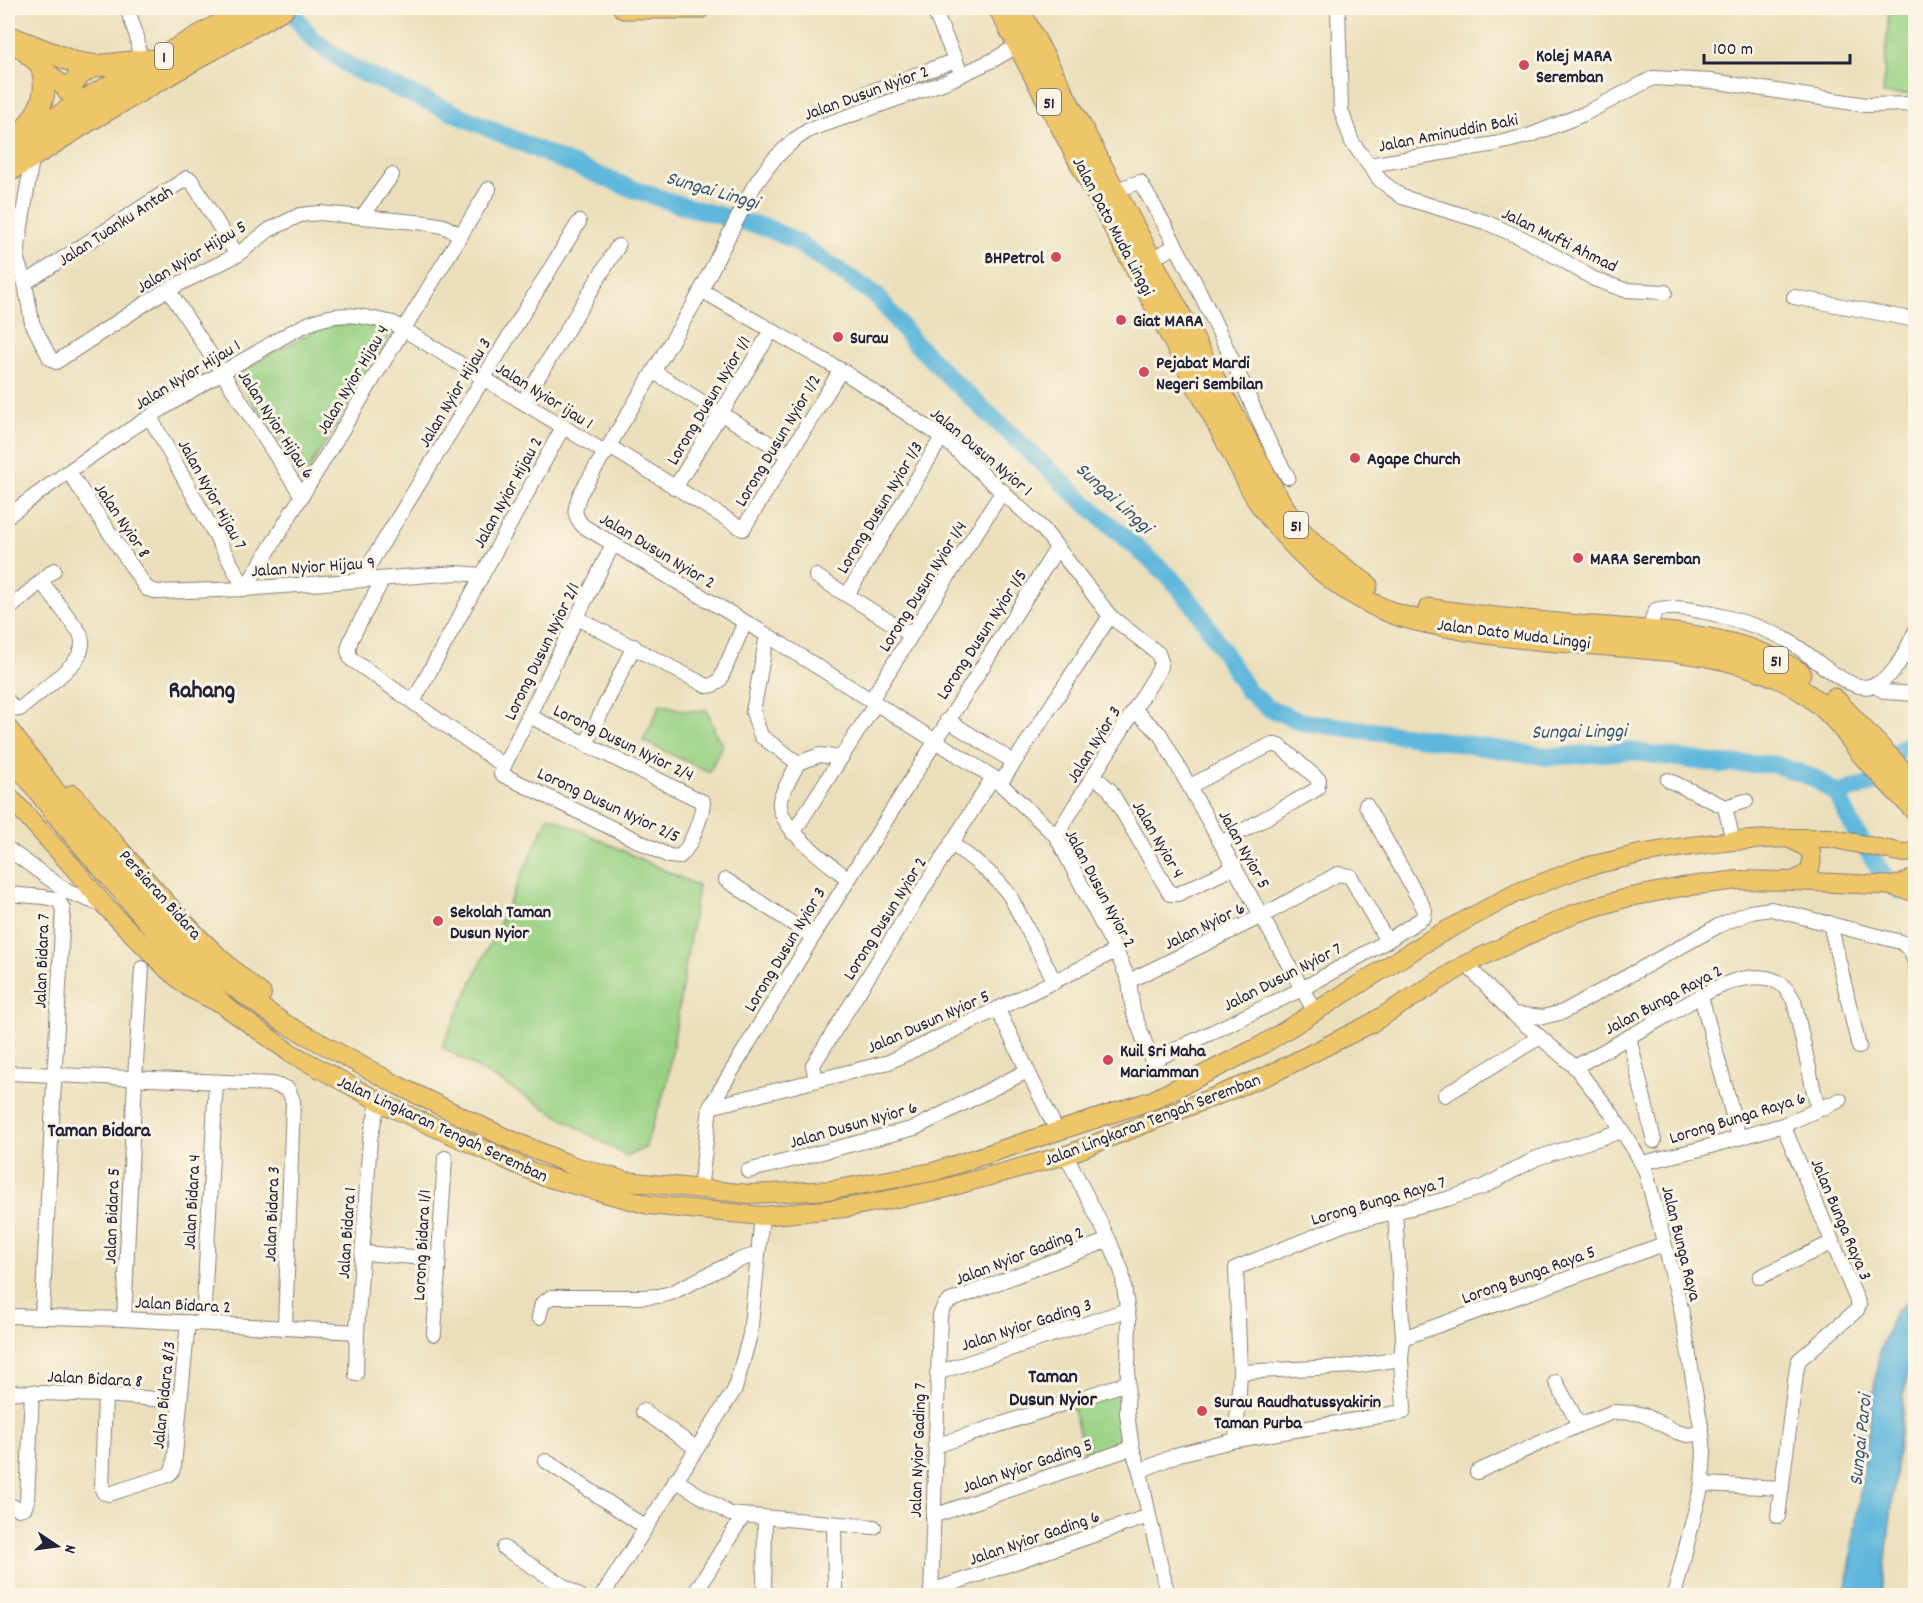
<svg xmlns="http://www.w3.org/2000/svg" width="1923" height="1603" font-family="Dekko,sans-serif">
<style>
.green{fill:#9ad285;stroke:#5e7a60;stroke-width:1.5}
.water{fill:#5eb7db;stroke:#406c8b;stroke-width:1.5}
.lines{fill:none;stroke-linecap:round;stroke-linejoin:round}
.river{stroke:#5eb7db;stroke-width:18}
.minor-casing{stroke:#86807b;stroke-width:16}
.major-casing{stroke:#86807b;stroke-width:20}
.highway-casing{stroke:#86807b;stroke-width:23}
.minor{stroke:#fff;stroke-width:14}
.major{stroke:#eec569;stroke-width:18}
.highway{stroke:#eec569;stroke-width:21}
.poi-dot{fill:#d1495b;stroke:#fcf5e5;stroke-width:2}
.labels{text-anchor:middle;stroke-width:6;stroke-linejoin:round;paint-order:stroke}
.shield{fill:#fcf5e5;stroke:#63616e;stroke-width:1.5}
.shield-label{font-size:16px;font-weight:bold;fill:#22223b}
.poi-label{font-size:18px;font-weight:bold;fill:#22223b;stroke:#fcf5e5;text-anchor:start}
.street-label{font-size:18px;fill:#22223b;stroke:#fcf5e5}
.water-label{font-size:20px;font-style:italic;fill:#375673;stroke:#fcf5e5}
.neighbourhood-label{font-size:20px;font-weight:bold;fill:#22223b;stroke:#fcf5e5}
.district-label{font-size:24px;font-weight:bold;fill:#22223b;stroke:#fcf5e5}
</style>
<rect width="100%" height="100%" fill="#fcf5e5"/>
<filter id="ink" filterUnits="userSpaceOnUse"><feTurbulence type="fractalNoise" baseFrequency=".0167" numOctaves="2"/><feDisplacementMap in="SourceGraphic" scale="12" xChannelSelector="R" yChannelSelector="G"/><feConvolveMatrix kernelMatrix="1 2 1 2 8 2 1 2 1" color-interpolation-filters="sRGB"/></filter>
<filter id="wash" filterUnits="userSpaceOnUse"><feTurbulence type="fractalNoise" baseFrequency=".008" numOctaves="4" result="noise"/><feDisplacementMap in="SourceGraphic" scale="24" xChannelSelector="R" yChannelSelector="G"/><feGaussianBlur stdDeviation="1.35" result="paint"/><feColorMatrix in="noise" values="0 0 0 0 0 0 0 0 0 0 0 0 0 0 0 0 0 1.4 0 .05"/><feComposite in="paint" operator="in"/></filter>
<g filter="url(#wash)">
<rect width="100%" height="100%" fill="#ebdfbb"/>
<g class="green">
<polygon points="1889,8 1915,8 1915,94 1883,94"/>
<polygon points="362,322 395,328 303,479 234,373 323,327"/>
<polygon points="661,704 685,711 707,710 718,739 723,744 709,772 643,741"/>
<polygon points="549,816 698,886 667,1083 645,1148 626,1156 442,1047"/>
<polygon points="1118,1391 1120,1413 1126,1448 1087,1461 1072,1406"/>
</g>
<polygon class="water" points="1915,1294 1912,1358 1905,1385 1882,1595 1846,1595 1879,1353 1895,1312"/>
<g class="lines">
<g class="river">
<polyline points="289,8 312,39 354,69 561,160 630,188 684,206 767,228 795,241 877,296 912,340 957,385 1084,502 1170,577 1198,611 1247,690 1268,708 1302,722 1418,737 1549,757 1629,751 1720,764 1773,764 1814,778 1837,794 1855,831 1881,871 1898,890 1903,892"/>
<polyline points="1837,794 1872,783 1899,750 1916,741"/>
</g>
</g>
</g>
<g filter="url(#ink)">
<g class="lines">
<defs>
<g id="minor">
<polyline points="127,8 137,37 140,62"/>
<polyline points="933,8 958,66"/>
<polyline points="1338,8 1341,110 1352,142 1380,180 1402,197 1485,222 1522,238 1559,258 1594,279 1625,290 1665,292"/>
<path d="M 1019,45 L 993,60 L 948,81 L 809,130 L 794,140 L 773,160 L 754,186 L 695,302 L 580,494 C 575,509 572,513 583,526 L 767,635 L 993,777 L 1056,836 L 1116,951 L 1129,981 L 1133,1011 L 1152,1061 L 1302,989 L 1387,941 L 1424,917 L 1425,910 L 1366,805"/>
<polyline points="859,96 956,60"/>
<polyline points="30,158 31,165 19,239 17,260 25,283 32,323 50,358 56,362 163,292 237,255 269,230 300,215 320,213 426,223 443,226 461,235"/>
<polyline points="1369,165 1495,144 1531,135 1584,114 1653,78 1712,81 1866,105 1916,104"/>
<path d="M 1109,192 L 1140,182 C 1173,237 1202,295 1229,353 C 1249,395 1264,438 1288,477"/>
<polyline points="362,217 392,175"/>
<polyline points="1151,259 1176,246"/>
<polyline points="25,283 187,178 191,180 237,255"/>
<polyline points="168,289 302,496"/>
<polyline points="701,290 841,370 942,437 1043,529 1110,616 1158,653 1161,662 1159,670 1056,836"/>
<polyline points="1794,297 1916,320"/>
<polyline points="654,372 788,455"/>
<polyline points="523,402 618,246"/>
<polyline points="150,417 245,589"/>
<polyline points="610,447 743,529 841,370"/>
<polyline points="69,472 147,589 158,592 245,589 457,573 482,575"/>
<polyline points="675,488 772,330"/>
<path d="M 8,516 C 87,456 170,401 256,353 C 280,339 307,320 335,316 C 354,313 374,319 393,323 L 606,453"/>
<polyline points="816,576 911,635"/>
<polyline points="383,579 351,639 348,650 351,659 504,766"/>
<polyline points="360,580 579,222"/>
<polyline points="245,589 489,189"/>
<polyline points="847,595 942,437"/>
<polyline points="8,610 54,570"/>
<polyline points="577,618 707,686 713,685 720,680 745,622"/>
<polyline points="767,635 753,712 761,736 798,763"/>
<path d="M 1649,637 L 1653,616 L 1656,610 C 1683,601 1759,625 1785,639 C 1807,650 1847,693 1871,686 C 1896,679 1905,651 1916,630"/>
<polyline points="1873,685 1886,692 1916,694"/>
<polyline points="871,700 945,581 1003,491"/>
<path d="M 8,701 L 13,708 L 20,709 C 33,698 73,668 79,655 C 83,647 83,641 80,633 L 41,581"/>
<polyline points="413,702 563,427"/>
<polyline points="1135,711 1160,734 1315,1012"/>
<path d="M 529,716 L 703,802 C 702,816 691,848 679,857 L 669,856 L 501,774 L 504,766 L 613,544"/>
<polyline points="947,720 1014,762"/>
<polyline points="586,744 634,646"/>
<path d="M 798,763 C 794,772 781,793 780,801 C 776,828 830,863 848,879"/>
<polyline points="798,763 820,755 841,758"/>
<polyline points="1094,776 1110,790 1170,894 1178,894 1235,867"/>
<polyline points="1668,780 1725,807 1733,841"/>
<polyline points="1000,784 1110,616"/>
<polyline points="1190,786 1270,745 1276,745 1281,747 1319,780 1317,789 1221,843"/>
<polyline points="1725,807 1746,801"/>
<polyline points="793,833 876,703"/>
<path d="M 951,843 C 972,859 995,874 1010,896 L 1055,982"/>
<polyline points="8,849 68,892 105,906"/>
<polyline points="726,880 813,937"/>
<polyline points="8,894 44,897 58,900 63,909 42,1316"/>
<polyline points="1830,923 1859,1047"/>
<polyline points="1466,964 1512,1013 1575,1067 1610,1111 1636,1153 1646,1172 1681,1308 1702,1433 1704,1452 1702,1484 1674,1596"/>
<polyline points="1129,981 1262,916 1338,874 1350,876 1387,941"/>
<polyline points="1701,996 1739,1138"/>
<polyline points="998,1010 1057,1131"/>
<polyline points="1513,1014 1543,1017 1563,1012 1718,926 1750,912 1771,909 1901,942 1911,951 1916,966"/>
<polyline points="1629,1037 1654,1141"/>
<path d="M 1575,1067 C 1606,1050 1637,1032 1668,1015 C 1691,1002 1721,981 1748,978 C 1770,975 1784,981 1794,1001 L 1818,1110"/>
<polyline points="8,1073 272,1084 288,1089 293,1101 285,1328"/>
<polyline points="816,1080 813,1065 993,777"/>
<polyline points="1445,1095 1540,1037"/>
<polyline points="710,1107 889,1062 1116,951"/>
<polyline points="1066,1155 1109,1240 1122,1272 1129,1321 1127,1414 1132,1448 1140,1471 1149,1516 1168,1596"/>
<polyline points="1642,1163 1700,1149 1783,1125 1840,1100"/>
<polyline points="748,1171 915,1128 1027,1071"/>
<polyline points="700,1190 710,1107 820,925 1057,548"/>
<polyline points="363,1253 438,1259"/>
<polyline points="1760,1277 1833,1242"/>
<polyline points="8,1316 124,1319 357,1332"/>
<polyline points="539,1317 542,1304 551,1297 641,1297 659,1296 671,1293 736,1261 758,1254"/>
<polyline points="124,1319 135,1078 142,968"/>
<polyline points="203,1323 216,1082"/>
<polyline points="434,1334 445,1158"/>
<polyline points="1403,1338 1664,1244"/>
<polyline points="1240,1372 1354,1366 1401,1359"/>
<polyline points="937,1373 1127,1310"/>
<polyline points="356,1374 357,1332 370,1139 377,1108 388,1106"/>
<polyline points="1556,1382 1579,1425"/>
<polyline points="8,1392 105,1395 180,1401"/>
<polyline points="105,1395 102,1489 104,1493 109,1494 168,1475 172,1471 174,1465 188,1322"/>
<polyline points="643,1411 696,1448"/>
<polyline points="1236,1440 1240,1372 1236,1268 1345,1224 1447,1199 1483,1187 1537,1158 1622,1131"/>
<polyline points="935,1446 1127,1383"/>
<polyline points="546,1461 645,1527"/>
<polyline points="1140,1471 1179,1454 1236,1440 1403,1412 1404,1408 1401,1359 1403,1338 1395,1212"/>
<polyline points="1477,1472 1579,1425 1613,1412 1635,1413 1644,1415 1677,1432 1688,1435 1702,1433"/>
<polyline points="675,1480 730,1514 874,1527"/>
<polyline points="1702,1484 1782,1488"/>
<polyline points="8,1504 19,1509 25,1507 27,1501 32,1392"/>
<polyline points="933,1516 1132,1448"/>
<polyline points="1778,1516 1797,1366 1799,1360 1857,1310 1859,1305 1783,1125"/>
<polyline points="504,1548 579,1596"/>
<polyline points="931,1591 1149,1516"/>
<polyline points="602,1596 735,1389 750,1335 762,1216"/>
<polyline points="693,1596 743,1516"/>
<polyline points="764,1596 765,1518"/>
<polyline points="830,1596 834,1593 835,1586 834,1525"/>
<polyline points="931,1596 940,1315 944,1306 950,1301 1109,1240"/>
</g>
<g id="major">
<polyline points="9,39 59,82 77,102"/>
<polyline points="8,728 63,800 156,911 200,957 234,988 284,1023 399,1086 504,1137 571,1165 626,1181 749,1194 832,1190 933,1172 1153,1100 1262,1045 1438,935 1516,893 1581,868 1640,854 1691,846 1733,841 1788,838 1830,838 1903,853 1916,852"/>
<polyline points="8,753 56,816 165,943 196,973 226,1007 289,1052 388,1106 542,1176 649,1205 762,1216 845,1208 939,1190 1066,1155 1269,1075 1370,1024 1466,964 1573,914 1626,898 1682,887 1738,880 1793,881 1897,886 1916,877"/>
<path d="M 73,794 C 133,863 189,937 262,994"/>
<polyline points="8,795 72,866 105,906 168,970 189,988 217,1002"/>
<path d="M 1788,838 L 1804,846 L 1811,852 C 1813,871 1810,873 1793,881"/>
</g>
<g id="highway">
<polyline points="624,8 699,8"/>
<path d="M 999,8 L 1257,499 C 1290,547 1335,590 1390,612 C 1409,620 1430,623 1451,627 C 1510,639 1571,642 1631,647 C 1683,651 1733,656 1781,679 C 1803,689 1826,707 1841,726 C 1849,735 1855,746 1863,755 C 1880,774 1898,792 1916,811"/>
<path d="M 1018,8 L 1273,490 C 1283,506 1293,524 1306,537 C 1324,555 1346,570 1367,585"/>
<polyline points="8,36 74,62 96,66 148,60"/>
<path d="M 68,91 C 78,77 79,72 96,66"/>
<path d="M 20,136 C 37,114 50,98 42,69"/>
<polyline points="8,148 78,104 249,8"/>
<polyline points="8,172 90,120 284,8"/>
<path d="M 1429,609 C 1483,618 1538,622 1593,627 C 1662,632 1739,634 1800,673"/>
<polyline points="1834,699 1916,786"/>
<polyline points="1897,886 1916,891"/>
</g>
</defs>
<use href="#minor" class="minor-casing"/>
<use href="#major" class="major-casing"/>
<use href="#highway" class="highway-casing"/>
<use href="#minor" class="minor"/>
<use href="#major" class="major"/>
<use href="#highway" class="highway"/>
</g>
</g>
<g class="poi-dot">
<circle cx="1524" cy="65" r="6"/>
<circle cx="1056" cy="257" r="6"/>
<circle cx="1121" cy="320" r="6"/>
<circle cx="838" cy="337" r="6"/>
<circle cx="1144" cy="372" r="6"/>
<circle cx="1355" cy="458" r="6"/>
<circle cx="1578" cy="558" r="6"/>
<circle cx="438" cy="921" r="6"/>
<circle cx="1108" cy="1060" r="6"/>
<circle cx="1202" cy="1411" r="6"/>
</g>
<g class="labels">
<g class="shield">
<rect x="155" y="43" width="18" height="26" rx="4.5"/>
<rect x="1037" y="89" width="24" height="26" rx="4.5"/>
<rect x="1284" y="512" width="24" height="26" rx="4.5"/>
<rect x="1764" y="647" width="24" height="26" rx="4.5"/>
</g>
<g class="shield-label">
<text x="164" y="62">1</text>
<text x="1049" y="108">51</text>
<text x="1296" y="531">51</text>
<text x="1776" y="666">51</text>
</g>
<g class="poi-label">
<text x="1536" y="61">Kolej MARA<tspan x="1536" dy="21">Seremban</tspan></text>
<text x="1044" y="263" text-anchor="end">BHPetrol</text>
<text x="1133" y="326">Giat MARA</text>
<text x="850" y="343">Surau</text>
<text x="1156" y="368">Pejabat Mardi<tspan x="1156" dy="21">Negeri Sembilan</tspan></text>
<text x="1367" y="464">Agape Church</text>
<text x="1590" y="564">MARA Seremban</text>
<text x="450" y="917">Sekolah Taman<tspan x="450" dy="21">Dusun Nyior</tspan></text>
<text x="1120" y="1056">Kuil Sri Maha<tspan x="1120" dy="21">Mariamman</tspan></text>
<text x="1214" y="1407">Surau Raudhatussyakirin<tspan x="1214" dy="21">Taman Purba</tspan></text>
</g>
<g class="street-label">
<text transform="translate(866 92) rotate(-20)" y="6">Jalan Dusun Nyior 2</text>
<text transform="translate(1448 132) rotate(-11)" y="6">Jalan Aminuddin Baki</text>
<text transform="translate(115 225) rotate(-33)" y="6">Jalan Tuanku Antah</text>
<text transform="translate(1114 226) rotate(62)" y="6">Jalan Dato Muda Linggi</text>
<text transform="translate(1560 239) rotate(26)" y="6">Jalan Mufti Ahmad</text>
<text transform="translate(191 256) rotate(-31)" y="6">Jalan Nyior Hijau 5</text>
<text transform="translate(187 374) rotate(-31)" y="6">Jalan Nyior Hijau 1</text>
<text transform="translate(352 379) rotate(-59)" y="6">Jalan Nyior Hijau 4</text>
<text transform="translate(454 392) rotate(-59)" y="6">Jalan Nyior Hijau 3</text>
<text transform="translate(545 395) rotate(32)" y="6">Jalan Nyior ijau 1</text>
<text transform="translate(708 400) rotate(-59)" y="6">Lorong Dusun Nyior 1/1</text>
<text transform="translate(277 424) rotate(57)" y="6">Jalan Nyior Hijau 6</text>
<text transform="translate(777 440) rotate(-59)" y="6">Lorong Dusun Nyior 1/2</text>
<text transform="translate(982 451) rotate(40)" y="6">Jalan Dusun Nyior 1</text>
<text transform="translate(507 492) rotate(-61)" y="6">Jalan Nyior Hijau 2</text>
<text transform="translate(213 494) rotate(61)" y="6">Jalan Nyior Hijau 7</text>
<text transform="translate(879 507) rotate(-59)" y="6">Lorong Dusun Nyior 1/3</text>
<text transform="translate(123 520) rotate(56)" y="6">Jalan Nyior 8</text>
<text transform="translate(658 550) rotate(31)" y="6">Jalan Dusun Nyior 2</text>
<text transform="translate(313 566) rotate(-4)" y="6">Jalan Nyior Hijau 9</text>
<text transform="translate(922 586) rotate(-58)" y="6">Lorong Dusun Nyior 1/4</text>
<text transform="translate(1514 633) rotate(7)" y="6">Jalan Dato Muda Linggi</text>
<text transform="translate(981 634) rotate(-57)" y="6">Lorong Dusun Nyior 1/5</text>
<text transform="translate(541 651) rotate(-64)" y="6">Lorong Dusun Nyior 2/1</text>
<text transform="translate(624 742) rotate(26)" y="6">Lorong Dusun Nyior 2/4</text>
<text transform="translate(1093 744) rotate(-58)" y="6">Jalan Nyior 3</text>
<text transform="translate(609 804) rotate(25)" y="6">Lorong Dusun Nyior 2/5</text>
<text transform="translate(1159 839) rotate(60)" y="6">Jalan Nyior 4</text>
<text transform="translate(1245 849) rotate(61)" y="6">Jalan Nyior 5</text>
<text transform="translate(1101 888) rotate(62)" y="6">Jalan Dusun Nyior 2</text>
<text transform="translate(161 894) rotate(48)" y="6">Persiaran Bidara</text>
<text transform="translate(884 918) rotate(-58)" y="6">Lorong Dusun Nyior 2</text>
<text transform="translate(1204 925) rotate(-26)" y="6">Jalan Nyior 6</text>
<text transform="translate(784 949) rotate(-59)" y="6">Lorong Dusun Nyior 3</text>
<text transform="translate(41 961) rotate(-88)" y="6">Jalan Bidara 7</text>
<text transform="translate(1282 976) rotate(-27)" y="6">Jalan Dusun Nyior 7</text>
<text transform="translate(1663 999) rotate(-28)" y="6">Jalan Bunga Raya 2</text>
<text transform="translate(928 1021) rotate(-24)" y="6">Jalan Dusun Nyior 5</text>
<text transform="translate(1737 1117) rotate(-17)" y="6">Lorong Bunga Raya 6</text>
<text transform="translate(1152 1119) rotate(-21)" y="6">Jalan Lingkaran Tengah Seremban</text>
<text transform="translate(853 1124) rotate(-16)" y="6">Jalan Dusun Nyior 6</text>
<text transform="translate(443 1128) rotate(25)" y="6">Jalan Lingkaran Tengah Seremban</text>
<text transform="translate(1378 1200) rotate(-16)" y="6">Lorong Bunga Raya 7</text>
<text transform="translate(191 1202) rotate(-87)" y="6">Jalan Bidara 4</text>
<text transform="translate(271 1214) rotate(-88)" y="6">Jalan Bidara 3</text>
<text transform="translate(111 1216) rotate(-88)" y="6">Jalan Bidara 5</text>
<text transform="translate(1842 1219) rotate(67)" y="6">Jalan Bunga Raya 3</text>
<text transform="translate(346 1233) rotate(-86)" y="6">Jalan Bidara 1</text>
<text transform="translate(1682 1243) rotate(76)" y="6">Jalan Bunga Raya</text>
<text transform="translate(421 1245) rotate(-87)" y="6">Lorong Bidara 1/1</text>
<text transform="translate(1019 1255) rotate(-21)" y="6">Jalan Nyior Gading 2</text>
<text transform="translate(1528 1274) rotate(-20)" y="6">Lorong Bunga Raya 5</text>
<text transform="translate(183 1304) rotate(3)" y="6">Jalan Bidara 2</text>
<text transform="translate(1026 1324) rotate(-18)" y="6">Jalan Nyior Gading 3</text>
<text transform="translate(95 1378) rotate(3)" y="6">Jalan Bidara 8</text>
<text transform="translate(163 1395) rotate(-84)" y="6">Jalan Bidara 8/3</text>
<text transform="translate(917 1450) rotate(-88)" y="6">Jalan Nyior Gading 7</text>
<text transform="translate(1027 1465) rotate(-19)" y="6">Jalan Nyior Gading 5</text>
<text transform="translate(1034 1537) rotate(-19)" y="6">Jalan Nyior Gading 6</text>
</g>
<g class="water-label">
<text transform="translate(713 189) rotate(16)" y="7">Sungai Linggi</text>
<text transform="translate(1115 497) rotate(42)" y="7">Sungai Linggi</text>
<text transform="translate(1579 730) rotate(-1)" y="7">Sungai Linggi</text>
<text transform="translate(1859 1440) rotate(-84)" y="7">Sungai Paroi</text>
</g>
<g class="neighbourhood-label">
<text x="99" y="1136">Taman Bidara</text>
<text x="1053" y="1382">Taman<tspan x="1053" dy="23">Dusun Nyior</tspan></text>
</g>
<g class="district-label">
<text x="202" y="697">Rahang</text>
</g>
</g>
<rect width="1923" height="1603" fill="none" stroke="#fcf5e5" stroke-width="30"/>
<g transform="translate(57 1546) rotate(103)" stroke="#fcf5e5" stroke-width="4.5" paint-order="stroke">
<path d="M0-4.5L10 22L0 15L-10 22Z" fill="#22223b"/>
<text y="-9" font-size="16" font-weight="bold" text-anchor="middle" fill="#22223b">N</text>
</g>
<path d="M1704 54v9h146v-9" fill="none" stroke="#22223b" stroke-width="3"/>
<text x="1713" y="54" font-size="18" fill="#22223b" stroke="#fcf5e5" stroke-width="4.5" paint-order="stroke">100 m</text>
</svg>
